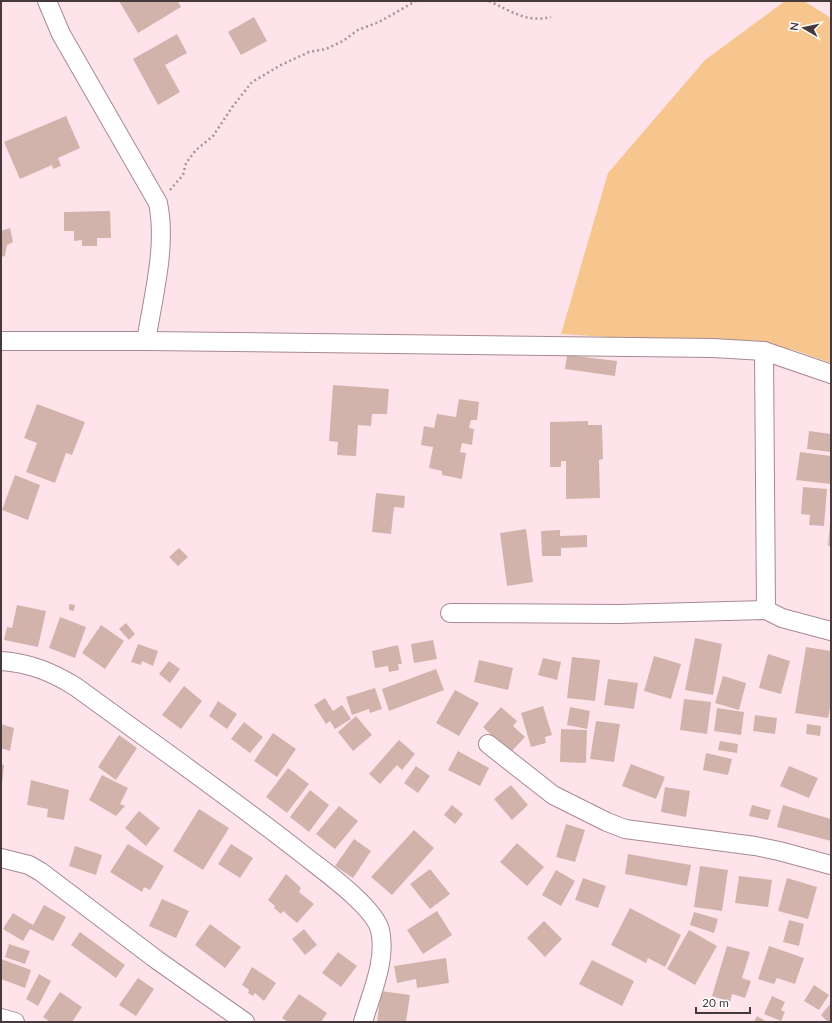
<svg xmlns="http://www.w3.org/2000/svg" width="832" height="1023" font-family="Lato,sans-serif">
<style>
.green{fill:#f6c68e}
.building{fill:#d2b3ab}
.lines{fill:none;stroke-linecap:round;stroke-linejoin:round}
.minor-casing{stroke:#a78991;stroke-width:20}
.path{stroke:#a79398;stroke-width:2.5;stroke-dasharray:2 3;stroke-linecap:butt}
.minor{stroke:#fff;stroke-width:18}
</style>
<rect width="100%" height="100%" fill="#fee4ea"/>
<polygon class="green" points="785,1 804,1 831,18 831,363 791,349 561,334 608,173 705,60"/>
<g class="building">
<polygon points="119,1 178,1 181,7 138,33"/>
<polygon points="254,17 267,41 241,55 228,32"/>
<polygon points="177,34 187,53 165,65 180,92 158,105 133,59"/>
<polygon points="66,116 80,148 58,158 61,166 53,169 52,165 20,179 4,142"/>
<polygon points="110,211 111,238 97,238 97,246 82,246 82,240 74,241 74,231 64,231 64,212"/>
<polygon points="10,228 13,242 7,245 5,256 1,257 1,231"/>
<polygon points="567,355 617,361 615,376 565,369"/>
<polygon points="333,385 389,389 387,414 372,414 371,426 358,425 356,456 337,455 338,442 329,441"/>
<polygon points="459,399 479,402 477,420 471,420 469,428 474,429 472,445 462,443 460,452 466,453 462,479 442,475 442,471 429,468 433,447 421,445 424,426 434,428 437,414 456,417"/>
<polygon points="37,404 85,422 72,455 66,453 55,483 26,472 37,443 24,438"/>
<polygon points="588,421 588,425 602,425 603,459 599,460 600,498 566,499 566,461 561,461 561,467 550,467 550,422"/>
<polygon points="809,431 831,434 831,452 807,449"/>
<polygon points="800,452 831,456 831,484 796,480"/>
<polygon points="15,475 40,485 28,520 2,510"/>
<polygon points="803,487 827,489 824,526 809,525 810,515 801,514"/>
<polygon points="376,493 405,496 404,508 394,507 391,534 372,532"/>
<polygon points="830,523 831,523 831,546 828,546"/>
<polygon points="526,529 533,582 507,586 500,533"/>
<polygon points="560,530 560,536 587,535 587,547 561,548 561,556 542,556 541,531"/>
<polygon points="179,548 188,557 178,566 169,557"/>
<polygon points="69,604 75,605 74,611 69,610"/>
<polygon points="17,605 46,611 38,647 4,640 7,627 12,628"/>
<polygon points="60,617 86,627 75,658 49,648"/>
<polygon points="126,623 135,634 129,640 119,629"/>
<polygon points="101,625 124,641 105,669 82,653"/>
<polygon points="695,638 722,644 713,695 685,690"/>
<polygon points="433,640 437,659 414,663 411,644"/>
<polygon points="138,644 158,651 153,666 142,661 141,665 131,662"/>
<polygon points="398,645 402,664 398,664 399,670 389,672 388,666 375,668 372,651"/>
<polygon points="806,647 831,651 831,703 828,718 795,713"/>
<polygon points="768,654 790,661 781,694 759,688"/>
<polygon points="654,656 681,664 671,699 644,691"/>
<polygon points="572,657 600,660 595,701 567,698"/>
<polygon points="543,658 561,662 557,680 538,675"/>
<polygon points="479,660 513,668 508,690 474,682"/>
<polygon points="169,661 180,669 170,683 159,674"/>
<polygon points="436,669 444,690 389,711 382,689"/>
<polygon points="723,676 746,683 739,710 715,703"/>
<polygon points="608,679 638,683 634,709 604,705"/>
<polygon points="184,686 202,701 181,729 162,715"/>
<polygon points="375,688 382,709 370,713 369,709 352,715 346,697"/>
<polygon points="455,690 479,703 459,736 436,723"/>
<polygon points="325,698 333,711 342,705 351,719 335,729 330,721 326,724 314,705"/>
<polygon points="684,699 711,702 707,734 680,730"/>
<polygon points="218,701 237,714 227,729 209,716"/>
<polygon points="543,706 552,735 545,737 546,743 531,747 521,713"/>
<polygon points="501,707 517,721 513,726 525,737 510,753 483,727"/>
<polygon points="570,707 590,711 587,729 567,725"/>
<polygon points="717,708 744,712 741,735 714,731"/>
<polygon points="755,715 777,718 775,734 753,731"/>
<polygon points="356,716 372,735 353,751 338,732"/>
<polygon points="596,721 620,724 614,762 590,759"/>
<polygon points="244,722 263,737 250,753 231,739"/>
<polygon points="1,724 14,728 10,751 1,748"/>
<polygon points="807,724 821,726 820,736 806,734"/>
<polygon points="561,729 587,730 586,763 560,762"/>
<polygon points="273,733 296,749 277,777 254,761"/>
<polygon points="119,735 137,748 116,780 98,767"/>
<polygon points="399,740 415,754 402,770 397,765 380,784 369,774"/>
<polygon points="720,741 738,744 737,753 718,750"/>
<polygon points="458,751 489,768 480,786 448,770"/>
<polygon points="706,753 732,759 728,775 703,770"/>
<polygon points="1,764 4,765 2,784 1,783"/>
<polygon points="631,764 665,777 656,799 622,786"/>
<polygon points="416,766 430,776 418,793 404,783"/>
<polygon points="789,766 818,778 809,798 780,786"/>
<polygon points="288,768 309,784 287,813 266,797"/>
<polygon points="102,775 128,788 120,804 125,806 116,816 89,800"/>
<polygon points="31,780 69,790 64,820 47,817 48,809 27,805"/>
<polygon points="511,785 528,805 512,820 494,799"/>
<polygon points="665,787 690,791 686,817 661,812"/>
<polygon points="310,790 329,805 309,832 290,817"/>
<polygon points="452,805 463,814 455,824 444,815"/>
<polygon points="752,805 771,810 768,820 749,816"/>
<polygon points="783,805 831,819 831,841 777,827"/>
<polygon points="339,806 358,821 335,849 316,834"/>
<polygon points="199,809 229,828 203,870 173,851"/>
<polygon points="139,811 160,828 146,846 125,828"/>
<polygon points="566,824 585,830 575,862 556,857"/>
<polygon points="414,830 434,848 392,895 371,877"/>
<polygon points="354,839 371,851 353,878 335,866"/>
<polygon points="517,843 544,867 527,886 500,862"/>
<polygon points="128,844 164,866 150,890 144,887 142,892 110,872"/>
<polygon points="231,844 253,858 240,878 218,864"/>
<polygon points="75,846 102,855 96,875 69,866"/>
<polygon points="628,854 691,865 687,886 625,874"/>
<polygon points="700,866 728,870 722,911 694,907"/>
<polygon points="430,869 450,894 430,909 410,884"/>
<polygon points="556,870 575,881 561,906 542,895"/>
<polygon points="286,874 301,888 299,892 314,904 297,923 283,911 281,914 274,908 275,906 268,900"/>
<polygon points="739,876 772,880 768,907 735,903"/>
<polygon points="583,878 606,886 598,908 575,900"/>
<polygon points="787,878 817,887 808,919 778,911"/>
<polygon points="162,899 189,911 176,938 149,926"/>
<polygon points="44,905 66,917 53,941 30,929 23,941 3,929 13,913 33,925"/>
<polygon points="630,908 681,935 665,967 648,958 646,963 611,945"/>
<polygon points="437,911 452,935 423,954 407,930"/>
<polygon points="694,912 718,919 714,933 690,925"/>
<polygon points="789,920 804,924 799,946 783,942"/>
<polygon points="544,921 562,939 545,957 527,938"/>
<polygon points="210,924 241,947 225,968 195,945"/>
<polygon points="304,929 317,945 305,955 292,939"/>
<polygon points="689,930 717,946 695,985 667,969"/>
<polygon points="80,932 125,965 116,978 71,945"/>
<polygon points="9,944 30,951 25,964 5,957"/>
<polygon points="727,946 750,952 742,978 751,981 745,998 732,994 730,1002 712,996"/>
<polygon points="769,946 804,958 795,984 777,978 774,984 758,979"/>
<polygon points="338,952 357,966 341,987 322,973"/>
<polygon points="446,958 449,983 417,988 416,979 397,983 394,966"/>
<polygon points="1,959 31,970 25,988 1,979"/>
<polygon points="592,960 634,981 622,1006 579,984"/>
<polygon points="252,967 276,983 264,1001 255,993 253,996 248,993 249,990 242,985"/>
<polygon points="39,974 51,981 38,1006 26,999"/>
<polygon points="138,978 154,989 136,1016 119,1005"/>
<polygon points="814,985 829,995 819,1010 804,1001"/>
<polygon points="381,991 410,995 406,1022 377,1022"/>
<polygon points="60,992 82,1007 72,1022 50,1022 43,1017"/>
<polygon points="299,994 327,1013 321,1022 288,1022 282,1018"/>
<polygon points="772,996 785,1002 781,1010 785,1012 781,1021 764,1014"/>
<polygon points="831,1003 831,1022 828,1022 821,1015"/>
<polygon points="757,1016 767,1022 754,1022"/>
</g>
<g class="lines">
<defs>
<g id="minor">
<path d="M 47,1 L 61,34 L 158,203 C 167,246 153,297 146,341"/>
<polyline points="1,341 146,341 713,348 764,351 831,374"/>
<polyline points="764,351 766,610"/>
<polyline points="450,613 619,614 766,610 782,618 831,631"/>
<path d="M 1,661 C 30,663 52,672 76,687 C 151,742 227,795 301,853 C 321,869 374,906 380,930 C 387,960 371,994 363,1022"/>
<polyline points="488,744 553,795 607,822 625,829 755,846 779,851 831,865"/>
<polyline points="1,858 29,865 41,872 157,960 245,1022"/>
<polyline points="1,1018 15,1022"/>
</g>
</defs>
<use href="#minor" class="minor-casing"/>
<g class="path">
<path d="M 489,1 C 511,11 526,23 551,17"/>
<polyline points="170,190 183,175 186,163 196,150 213,136 233,106 252,82 281,65 309,52 326,49 343,41 358,30 379,22 416,1"/>
</g>
<use href="#minor" class="minor"/>
</g>
<rect width="832" height="1023" fill="none" stroke="#46393c" stroke-width="4"/>
<g transform="translate(804 28) rotate(279)" stroke="#ffffff" stroke-width="3" paint-order="stroke">
<path d="M0-3L7 15L0 10L-7 15Z" fill="#46393c"/>
<text y="-6" font-size="11" font-weight="bold" text-anchor="middle" fill="#46393c">N</text>
</g>
<path d="M696 1007v6h54v-6" fill="none" stroke="#46393c" stroke-width="2"/>
<text x="702" y="1007" font-size="12" fill="#46393c" stroke="#ffffff" stroke-width="3" paint-order="stroke">20 m</text>
</svg>
